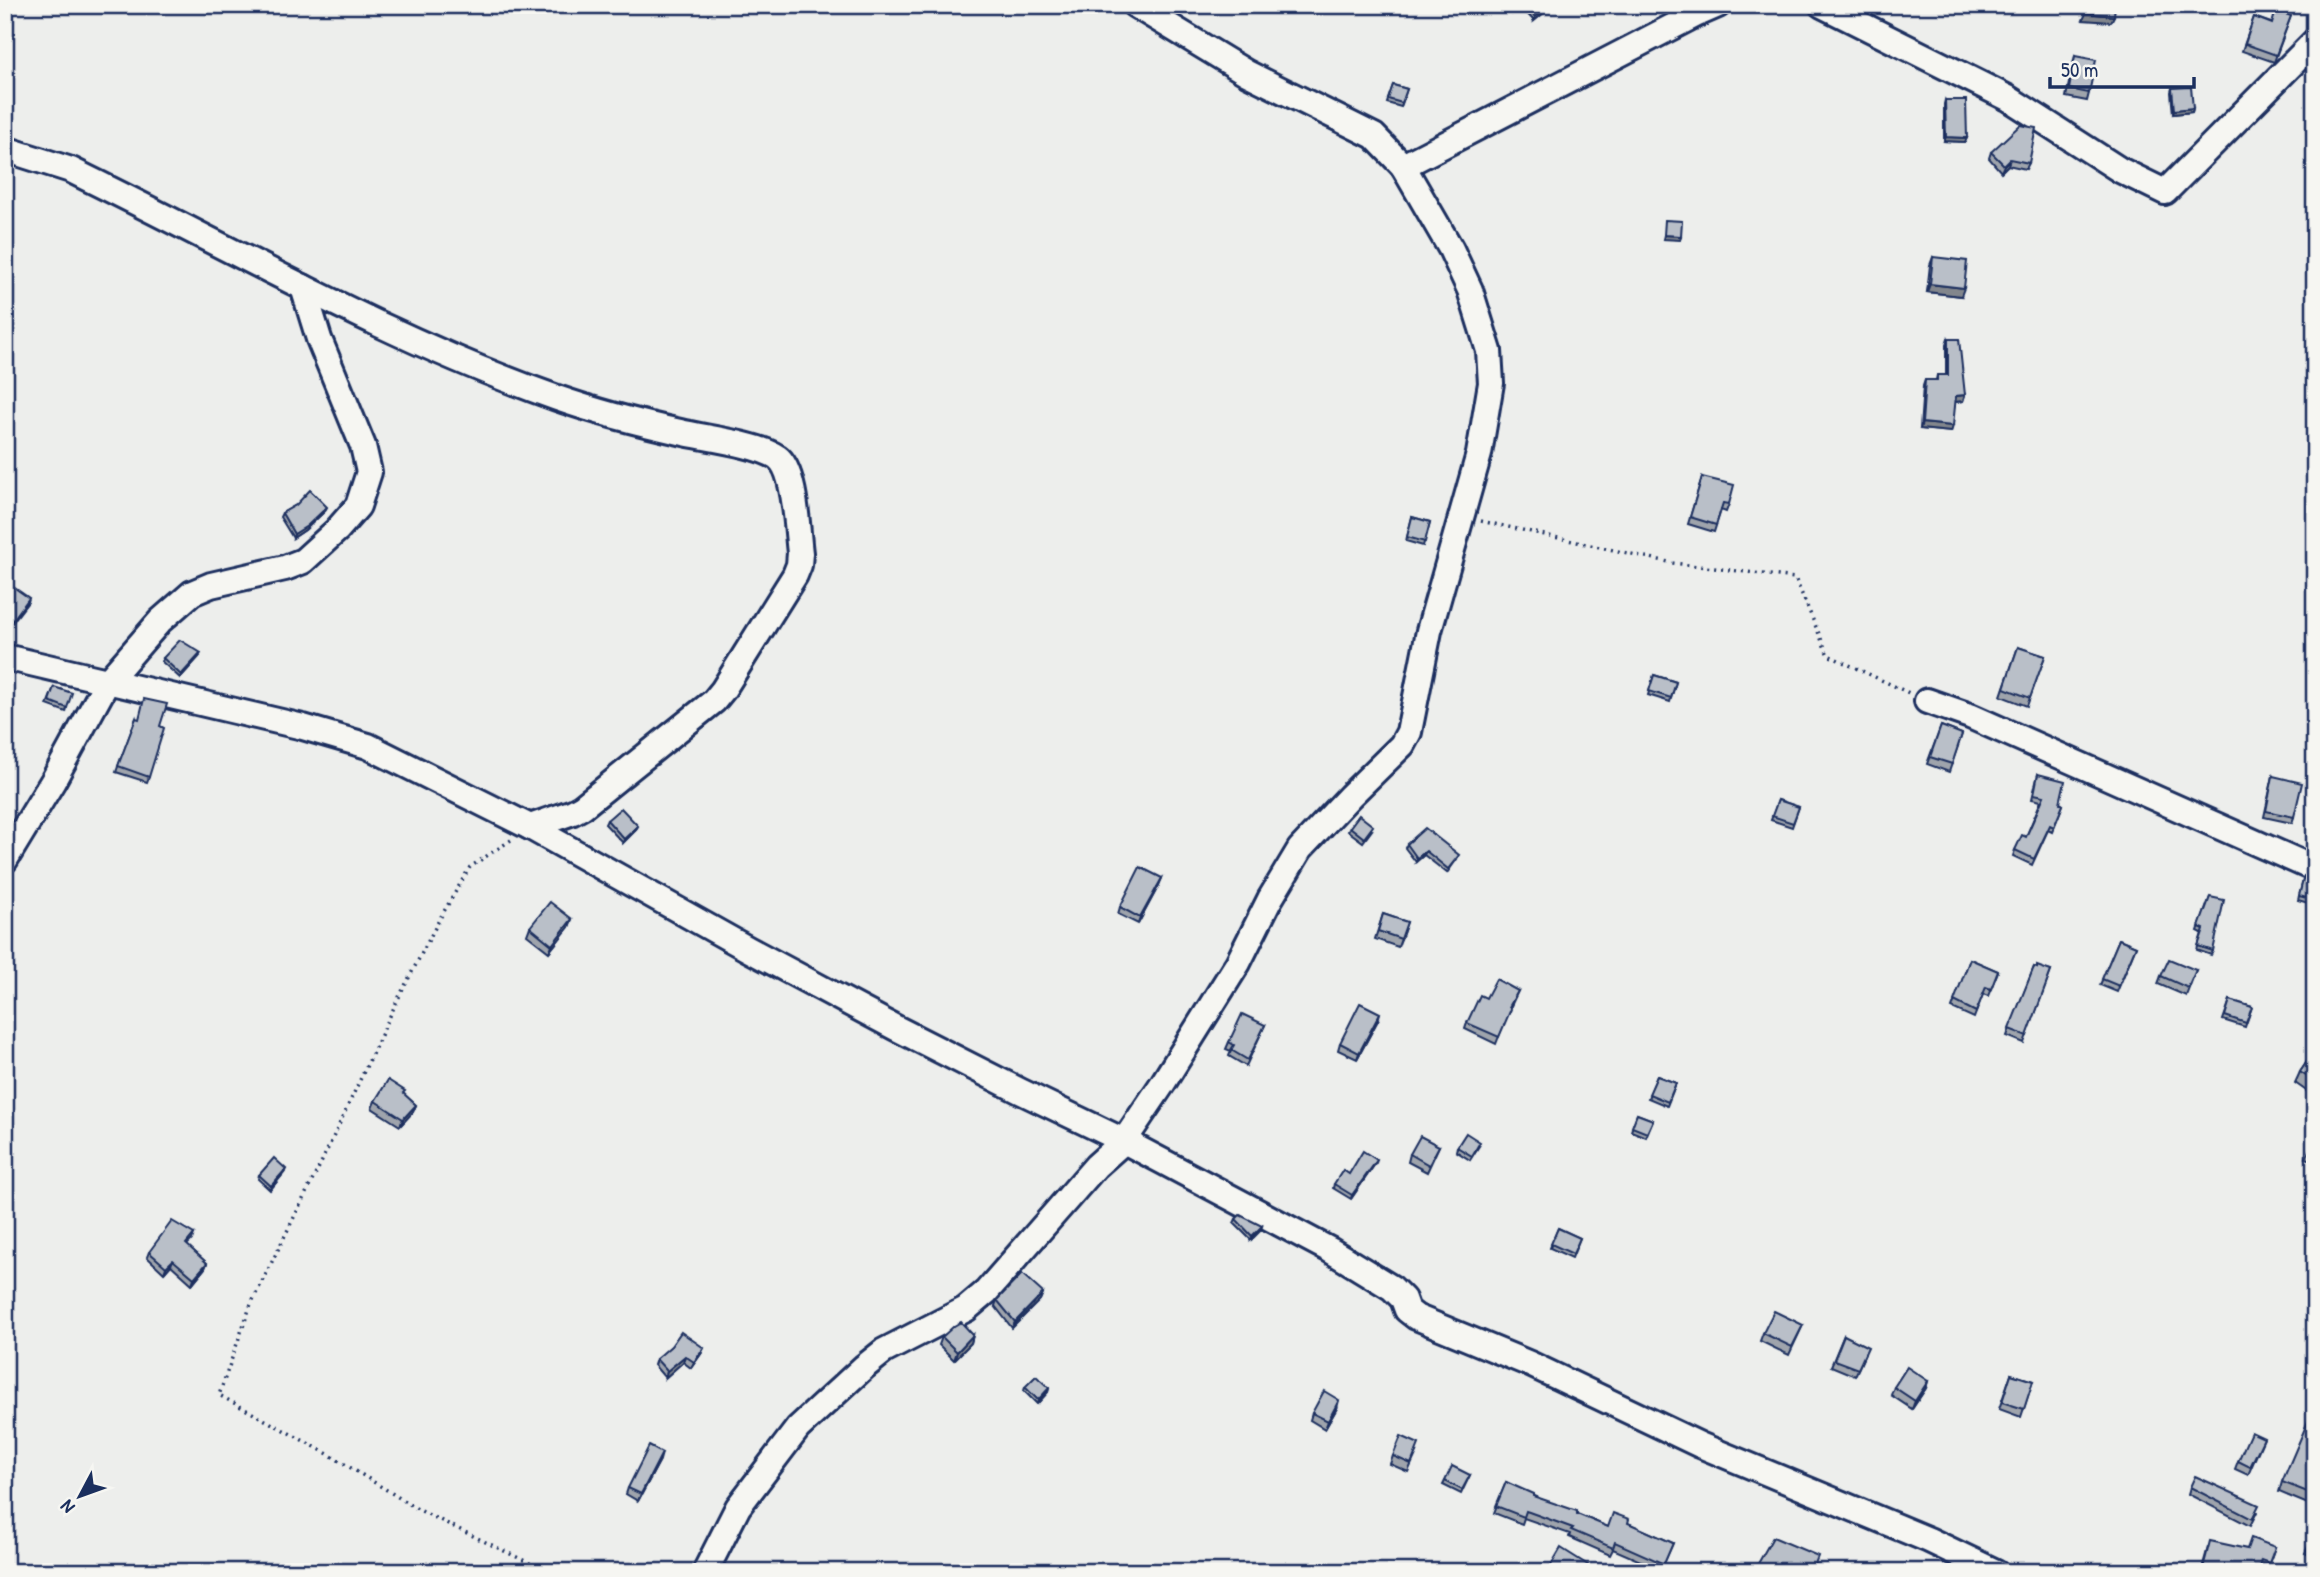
<svg xmlns="http://www.w3.org/2000/svg" width="2320" height="1577" font-family="'Patrick Hand',sans-serif">
<style>
.lines{fill:none;stroke-linecap:round;stroke-linejoin:round}
.minor-casing{stroke:#1b2f5e;stroke-width:30}
.path{stroke:#1b2f5e;stroke-width:3.5;stroke-dasharray:2 5;stroke-linecap:butt}
.minor{stroke:#f6f6f2;stroke-width:24}
.wall{fill:#9fa4ac;stroke:#1b2f5e;stroke-width:2}
.shaded-wall{fill:#82868c;stroke:#1b2f5e;stroke-width:2}
.building{fill:#b9bfc8;stroke:#1b2f5e;stroke-width:2}
</style>
<rect width="100%" height="100%" fill="#edeeec"/>
<filter id="ink" filterUnits="userSpaceOnUse"><feTurbulence type="fractalNoise" baseFrequency=".0143" numOctaves="2"/><feDisplacementMap in="SourceGraphic" scale="14" xChannelSelector="R" yChannelSelector="G"/><feConvolveMatrix kernelMatrix="1 2 1 2 8 2 1 2 1" color-interpolation-filters="sRGB"/></filter>
<g filter="url(#ink)">
<g class="lines">
<defs>
<g id="minor">
<polyline points="1822,5 2008,98 2120,170 2165,192 2315,41"/>
<path d="M 5,149 L 71,170 L 87,178 C 242,254 394,341 557,398 C 597,412 639,423 680,432 C 705,438 757,444 777,457 C 796,470 797,531 800,553 L 799,565 L 795,575 L 723,690 L 714,701 L 582,807 L 573,812 L 530,827"/>
<polyline points="1403,166 1695,15 1718,5"/>
<polyline points="5,657 303,727 368,746 530,827 748,949 896,1028 1020,1091 1124,1141 1330,1250 1392,1288 1403,1299 1407,1310 1416,1317 1530,1364 1700,1445 1929,1540 1996,1572"/>
<polyline points="1927,701 1970,716 2315,869"/>
<polyline points="5,860 53,781 107,682 160,621 192,593 211,585 285,568 303,561 337,530 358,506 369,472 363,446 319,339 303,287"/>
<polyline points="705,1572 738,1507 798,1428 864,1367 884,1351 966,1309 986,1292 1096,1166 1124,1141 1163,1083 1238,963 1270,899 1300,849 1350,796 1402,745 1409,732 1429,631 1479,454 1491,383 1489,351 1470,290 1451,249 1403,166 1374,136 1247,73 1135,5"/>
</g>
</defs>
<use href="#minor" class="minor-casing"/>
<g class="path">
<polyline points="1481,521 1673,563 1795,578 1828,655 1909,693"/>
<polyline points="511,840 470,867 439,920 397,1001 322,1161 251,1304 219,1395 330,1455 419,1510 548,1572"/>
</g>
<use href="#minor" class="minor"/>
</g>
<g class="wall">
<polygon points="1506,5 1548,5 1549,6 1547,10 1534,21 1521,7 1512,14"/>
<polygon points="2291,16 2274,62 2242,51 2254,17 2271,23"/>
<polygon points="2075,56 2089,93 2087,101 2066,97 2073,64"/>
<polygon points="1393,85 1407,89 1401,107 1387,103"/>
<polygon points="2172,88 2193,108 2192,112 2173,114 2171,92"/>
<polygon points="1945,100 1967,138 1965,142 1944,141 1944,104"/>
<polygon points="1991,152 2029,163 2026,169 2008,165 2001,172 1989,158"/>
<polygon points="1933,257 1961,296 1927,292 1930,265"/>
<polygon points="1948,339 1965,395 1963,401 1955,402 1951,432 1920,429 1923,386 1925,380 1936,380 1937,375 1946,375 1946,345"/>
<polygon points="1702,477 1729,504 1726,512 1721,510 1714,532 1688,524"/>
<polygon points="296,505 325,511 305,530 293,538 280,517 282,513"/>
<polygon points="1412,517 1430,522 1423,546 1406,541"/>
<polygon points="2018,647 2045,656 2027,706 2001,696"/>
<polygon points="199,657 180,678 162,662 163,658"/>
<polygon points="1654,675 1676,682 1670,702 1648,695"/>
<polygon points="54,687 67,708 66,712 47,705"/>
<polygon points="136,718 149,777 147,782 116,772"/>
<polygon points="1941,726 1962,734 1949,772 1927,764"/>
<polygon points="2038,774 2060,803 2063,805 2052,832 2048,830 2032,865 2013,856 2015,850 2026,837 2041,801 2032,799"/>
<polygon points="2273,776 2294,817 2292,823 2264,817"/>
<polygon points="1778,800 1799,807 1792,827 1771,820"/>
<polygon points="607,820 636,830 623,843 605,824"/>
<polygon points="1350,827 1372,830 1363,842 1348,831"/>
<polygon points="1407,844 1457,859 1447,873 1424,855 1416,862 1405,848"/>
<polygon points="1162,878 1159,885 1138,924 1118,914 1120,907"/>
<polygon points="2315,879 2315,905 2298,900 2303,880"/>
<polygon points="2210,897 2213,951 2211,955 2197,950 2202,933 2198,931"/>
<polygon points="1383,914 1407,922 1398,947 1375,939"/>
<polygon points="572,919 569,927 549,952 527,935 530,927"/>
<polygon points="2119,939 2136,946 2117,992 2100,985"/>
<polygon points="1970,959 1998,971 1988,996 1983,994 1974,1018 1952,1008"/>
<polygon points="2034,967 2051,971 2024,1043 2007,1036"/>
<polygon points="2196,970 2186,996 2158,984 2161,976"/>
<polygon points="1518,991 1510,1008 1496,1044 1465,1029 1467,1023 1486,998"/>
<polygon points="2230,1000 2252,1007 2245,1027 2223,1020"/>
<polygon points="1378,1020 1357,1059 1338,1050 1340,1043"/>
<polygon points="1265,1025 1246,1066 1229,1056 1231,1051 1226,1049 1229,1042"/>
<polygon points="2315,1050 2315,1097 2295,1083 2300,1072"/>
<polygon points="1657,1076 1676,1083 1667,1106 1648,1098"/>
<polygon points="404,1094 416,1105 413,1112 400,1126 372,1108 375,1101"/>
<polygon points="1637,1114 1653,1120 1646,1137 1631,1131"/>
<polygon points="2315,1136 2315,1161 2306,1158"/>
<polygon points="1439,1146 1427,1172 1408,1162 1410,1154"/>
<polygon points="1479,1146 1470,1160 1456,1151 1457,1147"/>
<polygon points="1375,1164 1351,1199 1333,1188 1334,1184 1349,1174"/>
<polygon points="284,1173 270,1190 258,1179 259,1175"/>
<polygon points="1236,1219 1261,1230 1251,1240 1234,1223"/>
<polygon points="1558,1228 1580,1238 1572,1258 1550,1248"/>
<polygon points="194,1234 192,1240 187,1245 207,1263 205,1268 192,1284 171,1265 164,1273 147,1257 149,1252"/>
<polygon points="1043,1293 1040,1300 1012,1328 995,1306 997,1300"/>
<polygon points="1803,1325 1789,1355 1760,1341 1763,1333"/>
<polygon points="973,1335 971,1343 954,1360 939,1345 942,1337"/>
<polygon points="1844,1335 1865,1354 1855,1376 1831,1366"/>
<polygon points="701,1354 691,1368 683,1362 665,1378 654,1365 656,1359"/>
<polygon points="2011,1374 2033,1381 2021,1417 1999,1409"/>
<polygon points="1928,1381 1926,1388 1912,1409 1891,1395 1894,1387"/>
<polygon points="1025,1387 1049,1388 1048,1392 1037,1404 1024,1391"/>
<polygon points="1337,1408 1325,1429 1310,1420 1312,1413"/>
<polygon points="2315,1424 2315,1507 2279,1492 2282,1482"/>
<polygon points="2264,1438 2248,1475 2235,1469 2238,1461"/>
<polygon points="1417,1452 1408,1472 1390,1464 1393,1456"/>
<polygon points="660,1460 638,1501 626,1494 628,1488"/>
<polygon points="1470,1475 1461,1494 1443,1485 1445,1481"/>
<polygon points="1506,1482 1533,1496 1608,1527 1628,1523 1673,1543 1661,1570 1613,1549 1610,1555 1569,1537 1570,1534 1524,1518 1522,1524 1494,1513"/>
<polygon points="2190,1487 2257,1512 2250,1526 2188,1494"/>
<polygon points="2314,1533 2315,1534 2315,1558 2305,1553"/>
<polygon points="2208,1547 2247,1549 2275,1547 2267,1569 2259,1566 2258,1572 2201,1572"/>
</g>
<g class="shaded-wall">
<polygon points="1520,5 1522,5 1521,7 1512,14 1514,10"/>
<polygon points="1549,6 1547,10 1534,21 1535,17"/>
<polygon points="2086,13 2114,16 2111,22 2083,20"/>
<polygon points="2193,108 2192,112 2173,114 2174,110"/>
<polygon points="1946,137 1967,138 1965,142 1944,141"/>
<polygon points="2010,159 2008,165 2001,172 2004,165"/>
<polygon points="1664,235 1681,236 1680,240 1663,239"/>
<polygon points="1930,284 1964,288 1961,296 1927,292"/>
<polygon points="1965,395 1963,401 1954,402 1956,396"/>
<polygon points="1922,423 1953,426 1951,432 1920,429"/>
<polygon points="327,507 325,511 305,530 293,538 294,534"/>
<polygon points="29,598 28,602 5,632 6,629"/>
<polygon points="201,653 199,657 180,678 181,675"/>
<polygon points="638,826 636,830 623,843 624,839"/>
<polygon points="1426,851 1424,855 1416,862 1417,858"/>
<polygon points="1162,878 1159,885 1138,924 1140,918"/>
<polygon points="572,919 569,927 549,952 552,945"/>
<polygon points="1380,1013 1378,1020 1357,1059 1359,1053"/>
<polygon points="416,1105 413,1112 400,1126 403,1119"/>
<polygon points="1377,1160 1375,1164 1351,1199 1352,1195"/>
<polygon points="286,1169 284,1173 270,1190 271,1186"/>
<polygon points="1262,1226 1261,1230 1251,1240 1252,1236"/>
<polygon points="173,1260 171,1265 164,1273 166,1267"/>
<polygon points="207,1263 205,1268 192,1284 194,1278"/>
<polygon points="1043,1293 1040,1300 1012,1328 1015,1322"/>
<polygon points="973,1335 971,1343 954,1360 957,1352"/>
<polygon points="704,1348 701,1354 691,1368 694,1362"/>
<polygon points="685,1356 683,1362 665,1378 667,1371"/>
<polygon points="1928,1381 1926,1388 1912,1409 1915,1401"/>
<polygon points="1049,1388 1048,1392 1037,1404 1038,1400"/>
<polygon points="1339,1400 1337,1408 1325,1429 1328,1421"/>
<polygon points="662,1453 660,1460 638,1501 641,1494"/>
</g>
<g class="building">
<polygon points="1510,5 1520,5 1514,10"/>
<polygon points="1525,5 1548,5 1549,6 1535,17"/>
<polygon points="2086,5 2115,5 2114,16 2086,13"/>
<polygon points="2276,10 2291,16 2276,55 2245,44 2254,17 2272,24"/>
<polygon points="2075,56 2096,60 2089,93 2069,89"/>
<polygon points="1393,85 1407,89 1402,103 1388,99"/>
<polygon points="2191,87 2193,108 2174,110 2172,88"/>
<polygon points="1945,100 1966,100 1967,138 1946,137"/>
<polygon points="2020,125 2036,128 2029,163 2010,159 2004,165 1991,152"/>
<polygon points="1665,220 1682,221 1681,236 1664,235"/>
<polygon points="1933,257 1967,261 1964,288 1930,284"/>
<polygon points="1948,339 1959,339 1965,395 1956,396 1953,426 1922,423 1925,380 1937,380 1937,375 1948,375"/>
<polygon points="1702,477 1734,485 1729,504 1723,503 1716,525 1690,517"/>
<polygon points="310,490 327,507 307,526 294,534 282,513 296,505"/>
<polygon points="1412,517 1430,522 1425,542 1407,537"/>
<polygon points="12,586 29,598 6,629 5,595"/>
<polygon points="180,640 201,653 181,675 163,658"/>
<polygon points="2018,647 2045,656 2030,698 2004,688"/>
<polygon points="1654,675 1676,682 1671,698 1649,691"/>
<polygon points="54,687 72,693 67,708 49,701"/>
<polygon points="144,699 167,704 160,726 164,728 149,777 118,766 136,718 139,719"/>
<polygon points="1941,726 1962,734 1952,764 1930,757"/>
<polygon points="2038,774 2065,781 2060,803 2063,805 2054,827 2050,825 2034,859 2015,850 2022,835 2026,837 2044,796 2034,794"/>
<polygon points="2273,776 2302,783 2294,817 2266,811"/>
<polygon points="1778,800 1799,807 1793,823 1772,816"/>
<polygon points="621,808 638,826 624,839 607,820"/>
<polygon points="1359,815 1373,826 1364,838 1350,827"/>
<polygon points="1425,828 1459,855 1448,869 1426,851 1417,858 1407,844"/>
<polygon points="1140,867 1162,878 1140,918 1120,907"/>
<polygon points="2304,876 2315,879 2315,900 2299,896"/>
<polygon points="2210,897 2224,900 2213,951 2198,946 2204,929 2199,927"/>
<polygon points="550,902 572,919 552,945 530,927"/>
<polygon points="1383,914 1407,922 1401,939 1378,931"/>
<polygon points="2119,939 2136,946 2119,986 2102,979"/>
<polygon points="1970,959 1998,971 1991,989 1986,987 1976,1012 1954,1001"/>
<polygon points="2169,959 2196,970 2188,988 2161,976"/>
<polygon points="2037,966 2051,971 2027,1036 2009,1029 2034,967 2037,968"/>
<polygon points="1496,979 1518,991 1509,1007 1511,1009 1499,1037 1467,1023 1480,995 1486,998"/>
<polygon points="2230,1000 2252,1007 2246,1023 2225,1016"/>
<polygon points="1360,1003 1380,1013 1359,1053 1340,1043"/>
<polygon points="1242,1014 1265,1025 1248,1060 1231,1050 1234,1045 1229,1042"/>
<polygon points="2315,1050 2315,1082 2300,1072"/>
<polygon points="1657,1076 1676,1083 1668,1102 1649,1094"/>
<polygon points="388,1080 405,1091 403,1093 416,1105 403,1119 375,1101"/>
<polygon points="1637,1114 1653,1120 1647,1133 1632,1127"/>
<polygon points="1466,1133 1480,1142 1472,1156 1457,1147"/>
<polygon points="1420,1136 1439,1146 1429,1165 1410,1154"/>
<polygon points="2315,1136 2315,1148 2311,1146"/>
<polygon points="1363,1151 1377,1160 1352,1195 1334,1184 1343,1170 1349,1174"/>
<polygon points="274,1158 286,1169 271,1186 259,1175"/>
<polygon points="1240,1215 1262,1226 1252,1236 1236,1219"/>
<polygon points="172,1221 194,1234 186,1244 207,1263 194,1278 173,1260 166,1267 149,1252"/>
<polygon points="1558,1228 1580,1238 1573,1254 1551,1244"/>
<polygon points="1022,1274 1043,1293 1015,1322 997,1300"/>
<polygon points="1774,1311 1803,1325 1792,1347 1763,1333"/>
<polygon points="961,1322 973,1335 957,1352 942,1337 954,1326"/>
<polygon points="681,1332 704,1348 694,1362 685,1356 667,1371 656,1359 671,1346"/>
<polygon points="1844,1335 1868,1347 1858,1369 1834,1360"/>
<polygon points="1907,1367 1928,1381 1915,1401 1894,1387"/>
<polygon points="2011,1374 2033,1381 2024,1409 2002,1402"/>
<polygon points="1036,1376 1049,1388 1038,1400 1025,1387"/>
<polygon points="1324,1391 1339,1400 1328,1421 1312,1413"/>
<polygon points="2308,1421 2315,1424 2315,1495 2282,1482"/>
<polygon points="2251,1432 2264,1438 2250,1467 2238,1461"/>
<polygon points="1401,1436 1419,1444 1411,1464 1393,1456"/>
<polygon points="649,1446 662,1453 641,1494 628,1488"/>
<polygon points="1452,1466 1470,1475 1462,1490 1445,1481"/>
<polygon points="2195,1476 2259,1505 2252,1519 2190,1487"/>
<polygon points="1506,1482 1533,1494 1533,1496 1577,1511 1577,1514 1608,1527 1613,1513 1629,1519 1628,1523 1673,1543 1664,1564 1615,1542 1613,1548 1571,1530 1573,1528 1529,1512 1526,1511 1524,1517 1496,1506"/>
<polygon points="2314,1533 2315,1534 2315,1553 2307,1550"/>
<polygon points="1773,1537 1818,1556 1815,1564 1821,1566 1819,1572 1763,1572 1755,1569"/>
<polygon points="2251,1538 2275,1547 2269,1563 2261,1560 2258,1572 2202,1572 2210,1541 2247,1549"/>
<polygon points="1561,1548 1599,1572 1547,1572"/>
</g>
</g>
<rect width="2320" height="1577" fill="none" stroke="#f6f6f2" stroke-width="28"/>
<rect x="14" y="14" width="2292" height="1549" fill="none" stroke="#1b2f5e" stroke-width="2.5" filter="url(#ink)"/>
<g transform="translate(80 1496) rotate(229)" stroke="#f6f6f2" stroke-width="5" paint-order="stroke">
<path d="M0-5L12 26L0 18L-12 26Z" fill="#1b2f5e"/>
<text y="-10" font-size="19" font-weight="bold" text-anchor="middle" fill="#1b2f5e">N</text>
</g>
<path d="M2050 77v10h144v-10" fill="none" stroke="#1b2f5e" stroke-width="3.5"/>
<text x="2061" y="77" font-size="21" fill="#1b2f5e" stroke="#f6f6f2" stroke-width="5" paint-order="stroke">50 m</text>
</svg>
